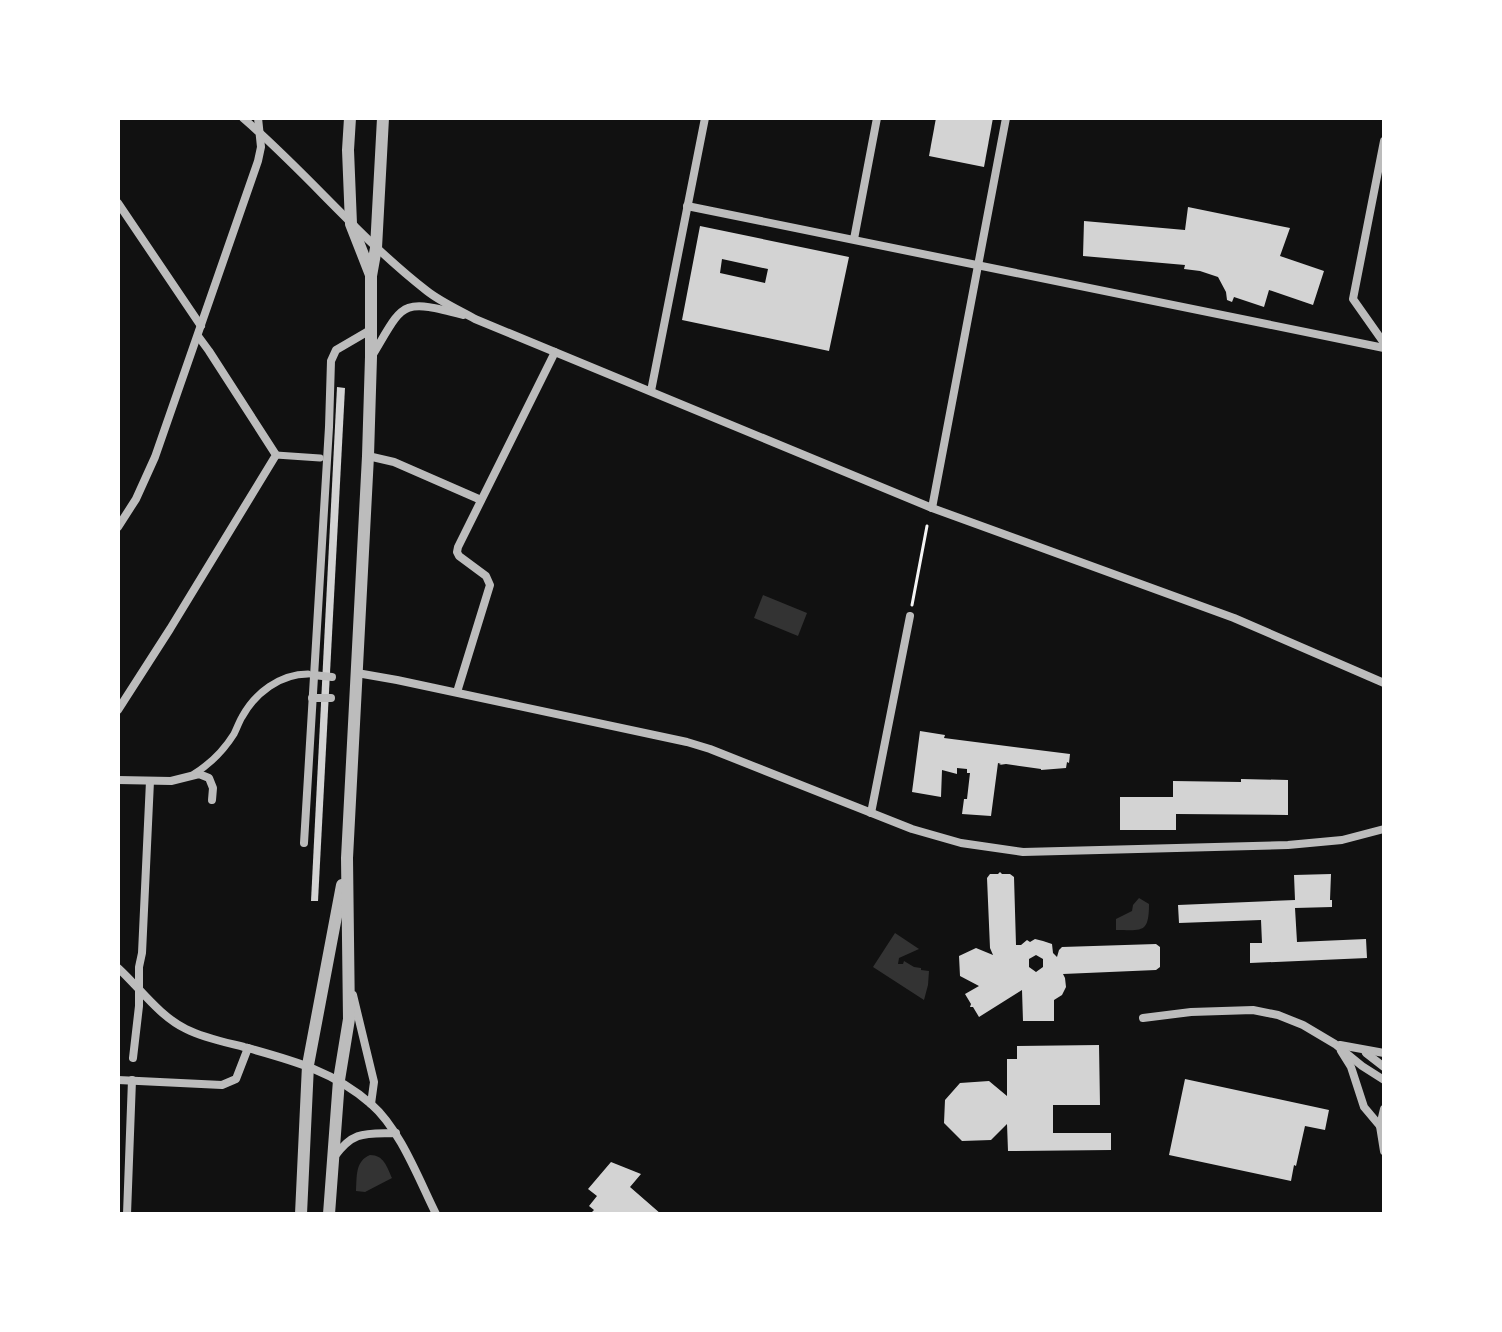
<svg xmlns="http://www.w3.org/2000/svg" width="1502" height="1332" font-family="'Crimson Pro',serif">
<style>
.water{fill:#333}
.building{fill:#d3d3d3;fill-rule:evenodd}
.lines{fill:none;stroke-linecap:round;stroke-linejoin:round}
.path{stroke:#f5f5f5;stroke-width:3}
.pedestrian{stroke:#bcbcbc;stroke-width:7}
.minor{stroke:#bcbcbc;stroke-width:8}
.tertiary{stroke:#bcbcbc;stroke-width:12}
</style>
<rect width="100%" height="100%" fill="#111"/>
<g class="water">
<polygon points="763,595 807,613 798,636 754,618"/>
<path d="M 1139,898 L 1149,904 C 1149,934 1142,930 1116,930 L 1116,919 L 1132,911 L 1133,905 Z"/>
<polygon points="895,933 919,949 899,958 898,964 903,964 904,961 914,967 921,968 921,970 929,971 928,985 924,1000 873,967"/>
<path d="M 370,1155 C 384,1155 387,1167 392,1178 L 365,1192 L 356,1191 C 357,1177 355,1161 370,1155 Z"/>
</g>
<g class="building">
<polygon points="936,118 993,118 984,167 929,156"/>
<polygon points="1188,207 1290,228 1280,256 1324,271 1313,305 1269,290 1264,307 1234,297 1232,302 1227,300 1226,292 1218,277 1200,271 1184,269 1185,265 1083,256 1084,221 1185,230"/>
<path d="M 700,226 L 849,257 L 829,351 L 682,320 ZM 722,259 L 768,269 L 765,283 L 720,273 Z"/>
<polygon points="337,387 345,388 318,901 311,901"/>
<polygon points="920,731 945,735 944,738 1070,754 1069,763 1067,762 1066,768 1041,770 1041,769 1006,764 999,765 1001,764 998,763 991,816 962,814 964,799 967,799 970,773 967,773 967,769 957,768 957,774 942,770 941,797 912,792"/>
<polygon points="1241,779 1288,780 1288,815 1176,814 1176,830 1120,830 1120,797 1173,797 1173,781 1241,782"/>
<path d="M 1000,872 L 1002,874 L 1010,874 L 1014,877 L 1016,945 L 1021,945 L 1027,940 L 1030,942 L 1035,939 L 1043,941 L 1052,944 L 1053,953 L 1057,957 L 1059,950 L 1062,947 L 1156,944 L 1160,947 L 1160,967 L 1156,970 L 1063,974 L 1065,978 L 1066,987 L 1062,995 L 1054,1000 L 1054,1021 L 1023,1021 L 1022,990 L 979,1017 L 973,1007 L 970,1007 L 971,1004 L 965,994 L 979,986 L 960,976 L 959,956 L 976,948 L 993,955 L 990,948 L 987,878 L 990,874 L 998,874 ZM 1036,955 L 1043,959 L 1043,967 L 1036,972 L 1029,967 L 1029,959 Z"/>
<polygon points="1331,874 1330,900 1332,900 1332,907 1295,908 1297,942 1366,939 1367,958 1250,963 1250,943 1262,943 1261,920 1179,923 1178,905 1295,900 1294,875"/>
<polygon points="1099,1045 1100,1105 1053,1105 1053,1133 1111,1133 1111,1150 1008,1151 1007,1124 991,1140 962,1141 944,1123 945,1100 960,1083 989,1081 1007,1096 1007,1059 1017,1059 1017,1046"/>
<polygon points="1185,1079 1329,1110 1325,1130 1305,1126 1296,1166 1294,1165 1291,1181 1169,1155"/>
<polygon points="611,1162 641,1174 630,1187 661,1214 590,1214 594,1210 589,1206 597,1196 588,1189"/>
</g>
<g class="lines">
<polyline class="path" points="912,605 927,526"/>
<g class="pedestrian">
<polyline points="276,455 320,458"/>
<path d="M 194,774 C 210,764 224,750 234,734 C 237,728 239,722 242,717 C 255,693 280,674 308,674"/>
</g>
<g class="minor">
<path d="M 243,118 C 307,173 360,239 427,291 C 441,302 459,310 475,319 L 932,508 L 1234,618 L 1384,683"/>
<polyline points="1384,141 1353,299 1384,343"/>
<polyline points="118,203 201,326"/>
<polyline points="687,206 1384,348"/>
<polyline points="854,239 877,118"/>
<path d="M 372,356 C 404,303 399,298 463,315"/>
<polyline points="651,391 705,118"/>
<polyline points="368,456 394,462 481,500"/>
<polyline points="932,508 1006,118"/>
<polyline points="118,527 136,499 155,457 258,161 261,147 258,118"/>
<polyline points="357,673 397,680 687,742 710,749 912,829 961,843 1023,852 1288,845 1342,840 1384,829"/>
<polyline points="313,675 332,677"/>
<polyline points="457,692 490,585 486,576 459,556 457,552 458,547 555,352"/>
<polyline points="312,698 331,698"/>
<polyline points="118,710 170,629 276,455 209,351 198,336"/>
<polyline points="118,780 171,781 199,774 209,778 213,788 212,800"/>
<polyline points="871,813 910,616"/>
<polyline points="304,843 329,427 331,361 336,350 372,329"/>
<path d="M 118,968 C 140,988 159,1016 186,1029 C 204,1038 224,1042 244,1047 C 291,1060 334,1071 371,1104 C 400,1129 419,1180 436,1214"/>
<polyline points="353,995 374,1082 371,1104"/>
<polyline points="1143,1018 1191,1012 1253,1010 1278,1015 1303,1025 1335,1044 1362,1066 1384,1080"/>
<polyline points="1340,1045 1384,1053"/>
<polyline points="1341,1051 1351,1067 1364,1107 1380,1126"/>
<polyline points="1366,1053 1384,1067"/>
<polyline points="133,1058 139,1006 139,967 142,953 150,781"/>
<polyline points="118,1080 222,1085 236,1079 248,1048"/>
<polyline points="1384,1109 1380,1126 1384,1151"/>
<path d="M 335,1156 C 354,1130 366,1134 396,1133"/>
<polyline points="127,1214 132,1080"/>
</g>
<g class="tertiary">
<polyline points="350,118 348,150 351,224 371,275"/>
<polyline points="301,1214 308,1065 342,885"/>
<polyline points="329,1214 339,1080 349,1019 347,858 368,456 371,357 371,276 376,248 383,118"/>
</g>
</g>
<rect width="1502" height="1332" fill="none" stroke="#ffffff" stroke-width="240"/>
</svg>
